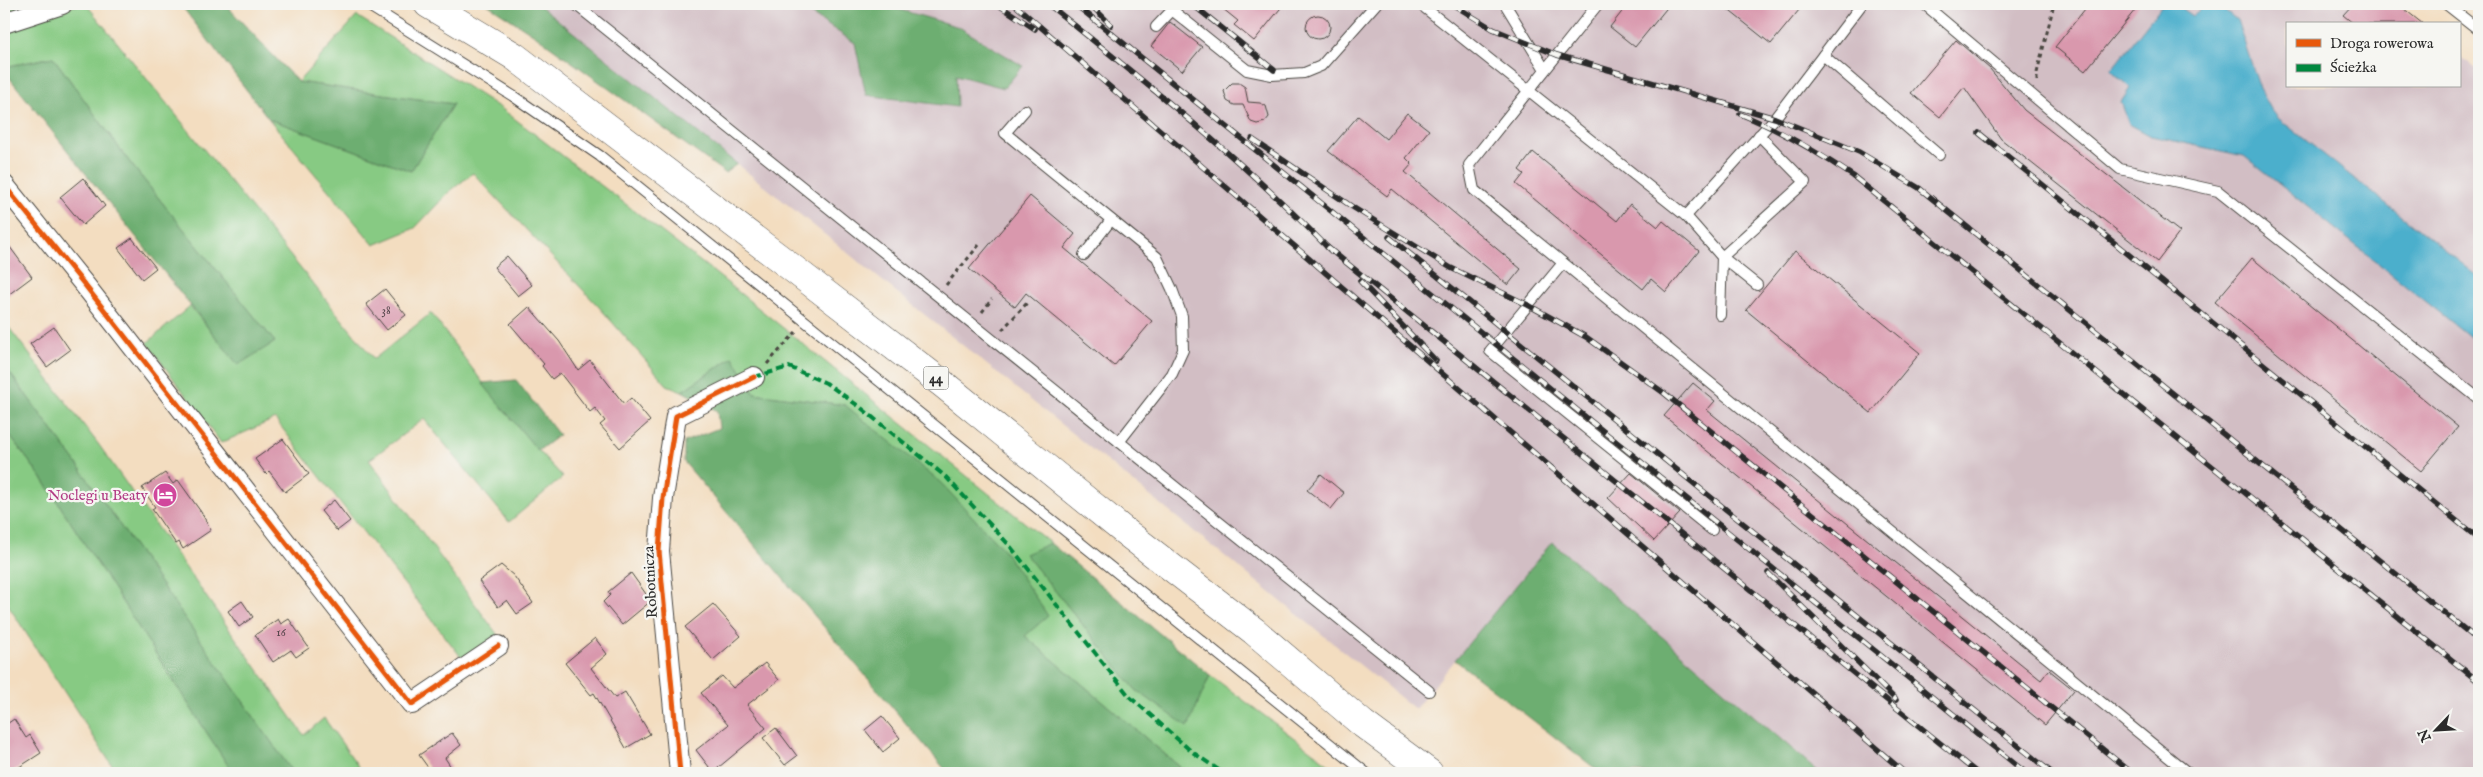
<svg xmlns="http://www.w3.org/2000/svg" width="2483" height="777" font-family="'IM FELL English',serif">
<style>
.industrial{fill:#d2bec4}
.green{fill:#87ca83;stroke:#597a57}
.forest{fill:#6dae71;stroke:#4c6c4e}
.water{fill:#4cafcc;stroke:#3c6d7c}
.building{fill:#d998ad}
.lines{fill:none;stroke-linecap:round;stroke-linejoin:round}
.lane-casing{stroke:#494641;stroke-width:12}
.street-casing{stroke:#494641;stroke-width:22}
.primary-casing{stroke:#494641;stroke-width:29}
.path{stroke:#494641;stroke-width:3;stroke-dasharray:4 4;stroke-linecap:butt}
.lane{stroke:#fff;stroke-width:10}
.street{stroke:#fff;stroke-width:20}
.primary{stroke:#fff;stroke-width:28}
.rail-casing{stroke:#2b2b2b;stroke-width:5.5}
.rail{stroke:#f6f6f2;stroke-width:4;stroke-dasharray:11;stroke-linecap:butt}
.quiet{stroke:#00873e;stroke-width:4;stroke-dasharray:8 4;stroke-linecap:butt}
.cycleway-casing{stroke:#f6f6f2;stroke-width:8}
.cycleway{stroke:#e8590c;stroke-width:5}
.labels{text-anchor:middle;stroke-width:4.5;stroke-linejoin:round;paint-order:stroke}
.number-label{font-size:12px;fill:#56464c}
.shield{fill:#f6f6f2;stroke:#686867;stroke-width:1}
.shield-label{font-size:14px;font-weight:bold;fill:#2b2b2b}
.hotel-label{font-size:15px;fill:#b23c85;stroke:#f6f6f2;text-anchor:end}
.street-label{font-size:15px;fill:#2b2b2b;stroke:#f6f6f2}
</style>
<rect width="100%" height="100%" fill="#f6f6f2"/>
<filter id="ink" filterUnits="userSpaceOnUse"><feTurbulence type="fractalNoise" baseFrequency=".02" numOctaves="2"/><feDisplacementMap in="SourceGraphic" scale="10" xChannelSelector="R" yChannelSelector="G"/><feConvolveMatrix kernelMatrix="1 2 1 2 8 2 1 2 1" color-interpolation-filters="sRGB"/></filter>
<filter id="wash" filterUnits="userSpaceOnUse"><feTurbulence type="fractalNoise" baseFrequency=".0096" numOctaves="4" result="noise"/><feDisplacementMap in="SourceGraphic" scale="20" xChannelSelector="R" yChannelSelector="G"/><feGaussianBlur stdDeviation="1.12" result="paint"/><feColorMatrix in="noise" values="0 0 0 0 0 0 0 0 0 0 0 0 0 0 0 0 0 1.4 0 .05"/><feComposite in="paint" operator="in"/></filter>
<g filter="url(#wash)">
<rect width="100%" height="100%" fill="#f3ddc0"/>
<polygon class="industrial" points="538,4 2392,4 2418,24 2287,24 2287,86 2459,86 2459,56 2479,72 2479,773 1820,773 1552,542 1415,709"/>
<g class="green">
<polygon points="4,4 48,4 4,18"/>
<path d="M 80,4 L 86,4 L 374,359 L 431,313 C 473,370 514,426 563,477 L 509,522 L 424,419 L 369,460 L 500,638 L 465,662 L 275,419 L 221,443 L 147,343 L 190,306 L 238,364 L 275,342 L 131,164 L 53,57 L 4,67 L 4,29 Z"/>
<polygon points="357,16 502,109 710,269 1050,543 1026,555 1136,690 1188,726 1210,675 1341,773 1187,773 1025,636 845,405 754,393 733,357 682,391 667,385 599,307 473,173 449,192 415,228 374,245 269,119 411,171 453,104 298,82"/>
<polygon points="4,321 99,445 304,735 324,718 363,773 293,773 75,461 4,365"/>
<polygon points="4,428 44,481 233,773 117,773 4,599"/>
</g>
<g class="forest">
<polygon points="180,4 225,4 298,82 453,104 411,171 269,119"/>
<polygon points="487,4 538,4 737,164 725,173 536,36"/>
<polygon points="796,4 880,4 959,27 1023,66 1004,88 956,75 957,107 866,95 855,43"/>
<polygon points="53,57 131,164 275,342 238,365 4,71 4,67"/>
<polygon points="733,357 754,393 845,405 941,483 1003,549 1048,616 1025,636 1187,773 948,773 684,462 684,442 719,428 717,411 682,391"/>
<polygon points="4,365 75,461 293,773 233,773 44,481 4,428"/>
<polygon points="516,380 559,435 538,451 482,383"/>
<polygon points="1552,542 1820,773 1601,773 1455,660"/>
<polygon points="1050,543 1210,675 1188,727 1136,690 1025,554"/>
</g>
<polygon class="water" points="2163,4 2175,4 2192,16 2203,7 2222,8 2237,20 2260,89 2271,109 2279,119 2479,277 2479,344 2244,156 2151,136 2129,124 2121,102 2130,88 2111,70"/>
<g id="blocks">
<g class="building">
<polygon points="1217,4 1284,4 1254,41 1234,25 1238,21"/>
<polygon points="1628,4 1670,4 1635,47 1610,27"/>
<polygon points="1721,4 1804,4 1771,44"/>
<polygon points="2089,4 2140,4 2085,71 2055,47"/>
<polygon points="2353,4 2398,4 2423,24 2354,24 2343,15"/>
<circle cx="1318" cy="27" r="12"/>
<polygon points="1170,22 1202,47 1182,71 1151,46"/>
<polygon points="1956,40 1990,69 2024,110 2180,232 2157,262 2001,139 1964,87 1940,117 1911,93"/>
<polygon points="1232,83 1239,83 1245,87 1248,102 1260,103 1266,106 1269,117 1265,122 1257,124 1251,122 1243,105 1234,105 1227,101 1224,91"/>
<polygon points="1407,113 1429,130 1406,158 1412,164 1405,172 1521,269 1508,285 1392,189 1387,196 1328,151 1358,116 1386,139"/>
<polygon points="1533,152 1617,221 1630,204 1658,227 1663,221 1699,251 1666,292 1651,279 1643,289 1516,184 1524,174 1519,170"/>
<polygon points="83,178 105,206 83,225 60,197"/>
<polygon points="1030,196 1075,234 1064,248 1152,321 1114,366 1026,293 1015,307 969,269"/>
<polygon points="132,238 156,268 142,279 118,248"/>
<polygon points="4,239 32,277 4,298"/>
<polygon points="1795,251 1920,353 1871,413 1746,310"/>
<polygon points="507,256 532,285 518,296 494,267"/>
<polygon points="2252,258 2458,427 2421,471 2215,302"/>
<polygon points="385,289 406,315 387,330 366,304"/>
<polygon points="529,307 559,341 578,370 590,360 624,404 631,398 650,421 620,448 600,425 605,421 595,408 590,412 560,373 552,379 542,366 544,364 510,324"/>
<polygon points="54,327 70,350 47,367 30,344"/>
<polygon points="1693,383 1715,401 1707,410 2041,680 2049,670 2074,690 2045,725 1664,416"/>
<polygon points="283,439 309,474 285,492 269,471 266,474 255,459"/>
<polygon points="165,473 173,484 178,480 201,512 211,530 183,549 179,542 176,544 152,509 155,507 142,488"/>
<polygon points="1631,473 1680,513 1654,541 1608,498"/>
<polygon points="1321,474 1344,493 1331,509 1307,490"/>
<polygon points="334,500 350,521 337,531 321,511"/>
<polygon points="501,565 514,576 533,603 517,614 507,600 498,607 479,581"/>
<polygon points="631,573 651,601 622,625 603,602 610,595 608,592"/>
<polygon points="242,601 253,617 239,627 228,611"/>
<polygon points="713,604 741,636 713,660 685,627"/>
<polygon points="278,619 281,624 289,619 309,648 296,657 291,650 273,662 255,635"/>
<polygon points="595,638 607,654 591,668 615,698 625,692 650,734 626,748 594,693 591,695 565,663"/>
<polygon points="765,663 779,680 747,705 766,728 713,772 696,750 728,725 701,693 722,676 733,688"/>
<polygon points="882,716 900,738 883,752 865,730"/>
<polygon points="14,719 26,738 30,735 41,753 10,773 4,773 4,726"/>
<polygon points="776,728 797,756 785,765 763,738"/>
<polygon points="452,733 461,745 445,758 451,767 441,773 432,773 419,755"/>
</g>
</g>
</g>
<g filter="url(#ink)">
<use href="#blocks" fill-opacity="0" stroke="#494641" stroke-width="1"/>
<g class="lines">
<defs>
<g id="lane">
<polyline points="366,4 513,96 600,156 1366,773"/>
<polyline points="575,4 1429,691"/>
<polyline points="1420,4 1686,216 1775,118 1862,4"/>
<polyline points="1505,4 1544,68"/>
<polyline points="1598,4 1469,165 1474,190 2188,773"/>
<polyline points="1924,4 2120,169 2218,191 2479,399"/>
<polyline points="2446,4 2479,30"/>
<polyline points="1172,10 1247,70 1272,75 1304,73 1321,66 1376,4"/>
<polyline points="1156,27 1178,4"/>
<polyline points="1823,55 1939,155"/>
<polyline points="1025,110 1005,133 1157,257 1172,289 1182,316 1183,350 1172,374 1119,442"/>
<polyline points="1686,216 1722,257 1805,182 1759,135"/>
<polyline points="1084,255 1111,220"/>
<polyline points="1563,263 1490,351 1712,530"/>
<polyline points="1720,315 1722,257 1757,285"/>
</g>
<g id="street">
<polyline points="4,23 62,4"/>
<polyline points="4,185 84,284 412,704 498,646"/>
<polyline points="680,773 659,551 663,498 676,416 754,377"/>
</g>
<polyline id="primary" points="428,4 514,56 787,264 943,384 1123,530 1254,631 1363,724 1429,773"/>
</defs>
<use href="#lane" class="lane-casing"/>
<use href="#street" class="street-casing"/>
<use href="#primary" class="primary-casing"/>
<g class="path">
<polyline points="2037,81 2037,73 2054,4"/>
<polyline points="946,285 979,245"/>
<polyline points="982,312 992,299"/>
<polyline points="1002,330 1027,303"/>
<polyline points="767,364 796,332"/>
</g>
<use href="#lane" class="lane"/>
<use href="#street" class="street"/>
<use href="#primary" class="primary"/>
<defs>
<g id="rail">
<polyline points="997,4 1035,29"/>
<polyline points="1014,4 1905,773"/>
<path d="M 1048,4 C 1146,83 1244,161 1332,252"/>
<polyline points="1075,4 2026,773"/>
<polyline points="1090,4 1111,25"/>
<polyline points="1192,4 1274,70"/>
<polyline points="1452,4 1493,29 1557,55 1775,118 1859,152 1919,188 2479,641"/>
<path d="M 1740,114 C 1781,130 1817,152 1853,176 L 2479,682"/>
<polyline points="1979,133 2479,539"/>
<polyline points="1252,139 1354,208 1451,268 1528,305 1586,337 1664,393 2132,773"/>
<polyline points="1389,237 2052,773"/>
<polyline points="1327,247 1977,773"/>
<polyline points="1360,281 1436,361"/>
<polyline points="1768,573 1896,700"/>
</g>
</defs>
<use href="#rail" class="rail-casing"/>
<use href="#rail" class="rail"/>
<polyline class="quiet" points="754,377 789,367 826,383 860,407 946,477 1010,546 1130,697 1191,751 1223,773"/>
<defs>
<g id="cycleway">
<polyline points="4,185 84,284 412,704 498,646"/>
<polyline points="680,773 659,551 663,498 676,416 754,377"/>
</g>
</defs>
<use href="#cycleway" class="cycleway-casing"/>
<use href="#cycleway" class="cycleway"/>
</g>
</g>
<defs>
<symbol id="hotel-disc" viewBox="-11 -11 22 22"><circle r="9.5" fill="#d1479c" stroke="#f6f6f2"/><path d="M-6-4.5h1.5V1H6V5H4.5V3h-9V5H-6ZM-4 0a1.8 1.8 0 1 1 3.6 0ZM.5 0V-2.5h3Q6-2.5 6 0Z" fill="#fff"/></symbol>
</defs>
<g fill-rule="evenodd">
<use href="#hotel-disc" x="151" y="481" width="28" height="28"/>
</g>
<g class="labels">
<g class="number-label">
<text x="386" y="314">38</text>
<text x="281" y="636">16</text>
</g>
<rect class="shield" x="923.5" y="366.5" width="25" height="23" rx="4"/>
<g class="shield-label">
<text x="936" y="383">44</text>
</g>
<g class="hotel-label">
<text x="148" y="500">Noclegi u Beaty</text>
</g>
<g class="street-label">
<text transform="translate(650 582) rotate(-93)" y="5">Robotnicza</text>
</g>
</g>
<rect width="2483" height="777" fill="none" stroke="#f6f6f2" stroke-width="20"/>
<rect x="2286" y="22" width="175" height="65" fill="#f6f6f2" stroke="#a5a5a2"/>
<rect x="2296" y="39" width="25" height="8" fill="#e8590c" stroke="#a5a5a2"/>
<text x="2330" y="48" font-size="15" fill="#2b2b2b">Droga rowerowa</text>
<rect x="2296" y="64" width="25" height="8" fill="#00873e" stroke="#a5a5a2"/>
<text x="2330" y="72" font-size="15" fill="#2b2b2b">Ścieżka</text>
<g transform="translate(2436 730) rotate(245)" stroke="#f6f6f2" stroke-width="4" paint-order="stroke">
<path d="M0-4L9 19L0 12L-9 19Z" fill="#2b2b2b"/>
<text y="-8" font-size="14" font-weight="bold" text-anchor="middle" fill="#2b2b2b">N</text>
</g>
</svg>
